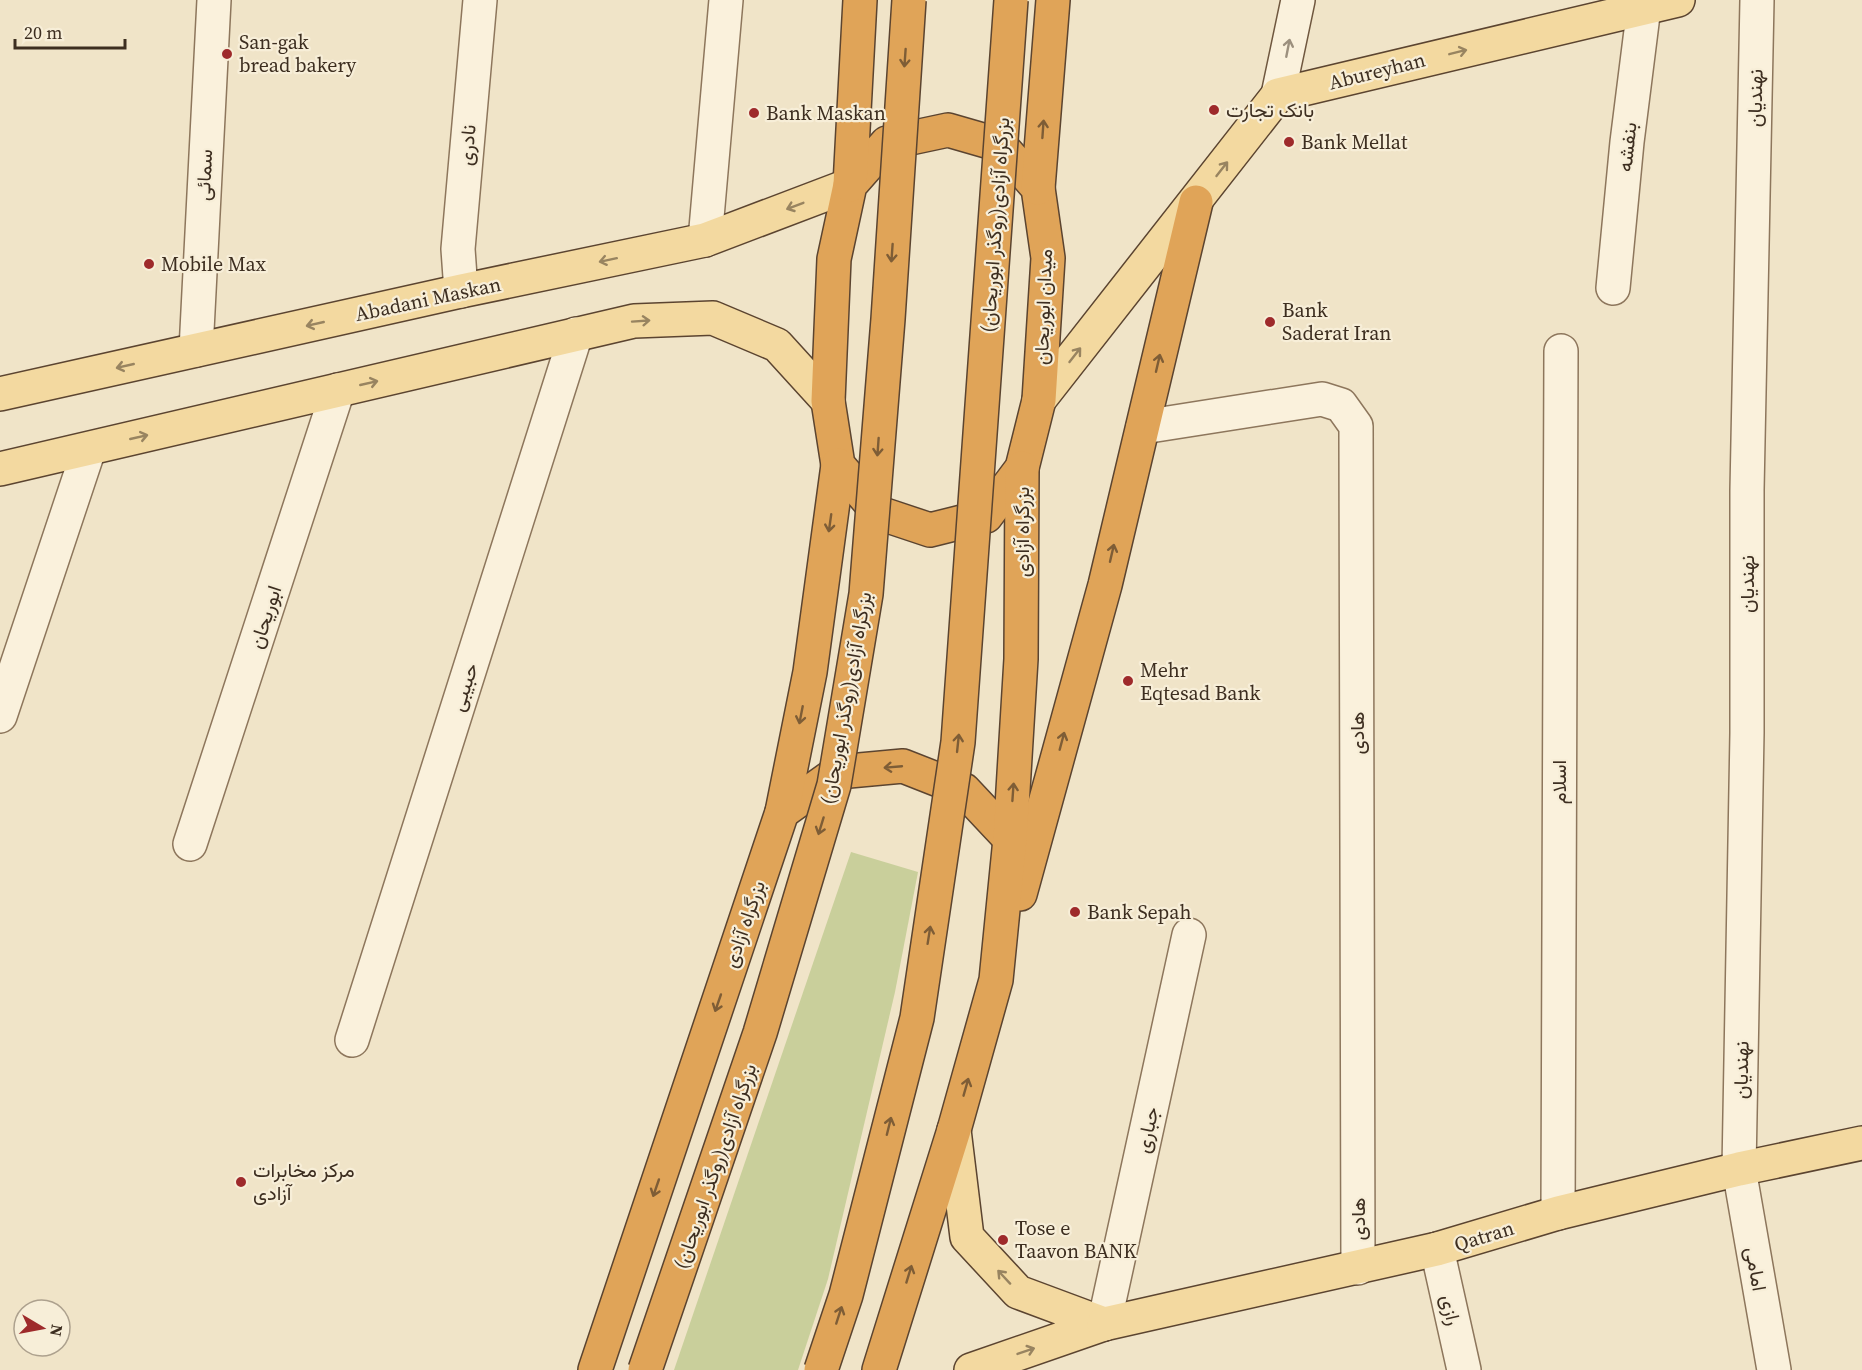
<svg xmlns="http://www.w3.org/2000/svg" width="1862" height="1370" font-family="'Source Serif 4',Vazirmatn,serif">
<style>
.green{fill:#c9cf9b}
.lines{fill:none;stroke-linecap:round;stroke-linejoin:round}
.street-casing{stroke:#8d765c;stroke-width:36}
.secondary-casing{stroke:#6f573f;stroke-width:36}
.primary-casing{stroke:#5b4430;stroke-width:36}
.highway-casing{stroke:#5b4430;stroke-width:36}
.street{stroke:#faf1dc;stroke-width:33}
.secondary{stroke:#faf1dc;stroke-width:33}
.primary{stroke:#f3d9a0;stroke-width:33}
.highway{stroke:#e0a458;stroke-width:33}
.highway-bridge-casing{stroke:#5b4430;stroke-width:36;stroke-linecap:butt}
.highway-bridge{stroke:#e0a458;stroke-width:33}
.oneway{stroke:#9c907e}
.oneway2{stroke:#988460}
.oneway3{stroke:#7e5d36}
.poi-dot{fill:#9e2a2b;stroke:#f7eed8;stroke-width:2}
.labels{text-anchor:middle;stroke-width:4.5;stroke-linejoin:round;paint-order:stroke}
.poi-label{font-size:20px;fill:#3d2e20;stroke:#f7eed8;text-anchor:start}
.street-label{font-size:20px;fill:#3d2e20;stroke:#f7eed8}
</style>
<rect width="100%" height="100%" fill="#f0e4c8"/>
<polygon class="green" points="851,852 918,872 895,992 828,1279 798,1370 674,1370"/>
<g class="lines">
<defs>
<g id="street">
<polyline points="1757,0 1747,490 1747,733 1739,1169 1774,1370"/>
<polyline points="705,240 726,0"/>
<polyline points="1613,288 1627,142 1644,7"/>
<polyline points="461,291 458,249 480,0"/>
<polyline points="196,350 214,0"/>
<polyline points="1143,427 1322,399 1341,405 1356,426 1358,1268"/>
<polyline points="0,716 89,449"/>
<polyline points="190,844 338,390"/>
<polyline points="352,1040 576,334"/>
<polyline points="1558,1213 1561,351"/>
<polyline points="1437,1249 1464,1370"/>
<polyline points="1104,1324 1189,935"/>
</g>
<polyline id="secondary" points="1278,95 1298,0"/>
<g id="primary">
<polyline points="0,394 461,291 705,240 850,185"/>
<polyline points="1039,400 1278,95 1678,0"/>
<polyline points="0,469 634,321 713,318 777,345 828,401"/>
<polyline points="954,1130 967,1237 1018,1292 1104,1324 971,1370"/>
<polyline points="1104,1324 1437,1249 1558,1213 1739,1169 1862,1143"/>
</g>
<g id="highway">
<polygon points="948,130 1000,145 1038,188 1048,258 1039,400 1022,468 986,516 930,530 879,513 838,465 828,401 834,259 850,185 887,143"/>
<polyline points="850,185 860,0"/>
<polyline points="1038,188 1053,0"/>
<polyline points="782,812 838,772 903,766 964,790 1010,839"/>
<polyline points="1020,894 1105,585 1196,202"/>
<polyline points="595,1370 782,812 810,672 838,465"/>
<polyline points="879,1370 954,1130 996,980 1010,839 1021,659 1022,468"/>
</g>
</defs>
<use href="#street" class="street-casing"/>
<use href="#secondary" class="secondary-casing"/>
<use href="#primary" class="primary-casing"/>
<use href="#highway" class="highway-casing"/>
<use href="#street" class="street"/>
<use href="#secondary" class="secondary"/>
<use href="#primary" class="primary"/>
<use href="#highway" class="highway"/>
<defs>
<g id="highway-bridge">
<polyline points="645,1370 760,1033 834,785 866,594 888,319 909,0"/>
<polyline points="821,1370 846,1295 917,1018 958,742 1011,0"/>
</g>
</defs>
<use href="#highway-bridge" class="highway-bridge-casing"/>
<use href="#highway-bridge" class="highway-bridge"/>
</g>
<defs><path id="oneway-shaft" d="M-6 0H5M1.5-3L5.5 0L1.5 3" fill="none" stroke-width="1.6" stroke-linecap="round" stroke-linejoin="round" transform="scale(1.5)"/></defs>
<use class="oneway" href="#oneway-shaft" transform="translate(1288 48) rotate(-79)"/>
<g class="oneway2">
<use href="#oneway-shaft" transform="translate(1458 52) rotate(-14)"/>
<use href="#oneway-shaft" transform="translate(1222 169) rotate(-52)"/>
<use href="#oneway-shaft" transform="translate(795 206) rotate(159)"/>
<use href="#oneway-shaft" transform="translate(608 260) rotate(168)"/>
<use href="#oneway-shaft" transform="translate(641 321) rotate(-4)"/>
<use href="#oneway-shaft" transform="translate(315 324) rotate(167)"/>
<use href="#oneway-shaft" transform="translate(1075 355) rotate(-52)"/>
<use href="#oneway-shaft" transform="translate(125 366) rotate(167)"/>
<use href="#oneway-shaft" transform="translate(369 383) rotate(-13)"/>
<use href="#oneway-shaft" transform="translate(139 437) rotate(-13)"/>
<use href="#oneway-shaft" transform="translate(1004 1277) rotate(-133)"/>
<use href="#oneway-shaft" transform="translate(1026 1351) rotate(-19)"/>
</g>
<g class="oneway3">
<use href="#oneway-shaft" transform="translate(905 58) rotate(94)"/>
<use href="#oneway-shaft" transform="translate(1043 129) rotate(-86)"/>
<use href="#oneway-shaft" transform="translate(892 253) rotate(94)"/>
<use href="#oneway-shaft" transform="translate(1158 363) rotate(-77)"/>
<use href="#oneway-shaft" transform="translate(878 447) rotate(94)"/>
<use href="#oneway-shaft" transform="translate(830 523) rotate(98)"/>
<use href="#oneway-shaft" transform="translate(1112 553) rotate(-77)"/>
<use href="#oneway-shaft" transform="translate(801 715) rotate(101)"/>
<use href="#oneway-shaft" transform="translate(1062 741) rotate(-75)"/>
<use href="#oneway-shaft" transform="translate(958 743) rotate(-84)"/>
<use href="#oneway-shaft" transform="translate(893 767) rotate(175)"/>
<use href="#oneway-shaft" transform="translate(1013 792) rotate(-86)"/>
<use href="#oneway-shaft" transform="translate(821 826) rotate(107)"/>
<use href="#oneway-shaft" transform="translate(929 935) rotate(-81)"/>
<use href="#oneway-shaft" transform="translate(718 1003) rotate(109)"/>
<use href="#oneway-shaft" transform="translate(966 1087) rotate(-74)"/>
<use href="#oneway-shaft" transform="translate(889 1126) rotate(-76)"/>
<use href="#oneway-shaft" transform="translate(656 1188) rotate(109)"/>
<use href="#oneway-shaft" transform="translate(909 1274) rotate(-73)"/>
<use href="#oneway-shaft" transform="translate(839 1315) rotate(-72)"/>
</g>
<g class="poi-dot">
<circle cx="227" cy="54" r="6"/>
<circle cx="1214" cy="110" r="6"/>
<circle cx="754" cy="113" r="6"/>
<circle cx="1289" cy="142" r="6"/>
<circle cx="149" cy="264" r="6"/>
<circle cx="1270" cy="322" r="6"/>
<circle cx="1128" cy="681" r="6"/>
<circle cx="1075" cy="912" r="6"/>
<circle cx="241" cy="1182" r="6"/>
<circle cx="1003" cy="1240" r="6"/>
</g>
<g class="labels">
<g class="poi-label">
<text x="239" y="49">San-gak<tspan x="239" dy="23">bread bakery</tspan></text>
<text x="1226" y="117">بانک تجارت</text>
<text x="766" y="120">Bank Maskan</text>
<text x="1301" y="149">Bank Mellat</text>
<text x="161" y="271">Mobile Max</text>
<text x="1282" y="317">Bank<tspan x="1282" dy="23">Saderat Iran</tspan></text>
<text x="1140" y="677">Mehr<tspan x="1140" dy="23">Eqtesad Bank</tspan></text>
<text x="1087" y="919">Bank Sepah</text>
<text x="253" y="1177">مرکز مخابرات<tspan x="253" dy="23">آزادی</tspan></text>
<text x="1015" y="1235">Tose e<tspan x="1015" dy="23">Taavon BANK</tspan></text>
</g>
<g class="street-label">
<text transform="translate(1377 71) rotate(-14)" y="7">Abureyhan</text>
<text transform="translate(1755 98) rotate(-89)" y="7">نهندیان</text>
<text transform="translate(467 145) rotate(-85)" y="7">نادری</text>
<text transform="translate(1627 147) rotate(-84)" y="7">بنفشه</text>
<text transform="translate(204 175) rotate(-87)" y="7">سمائی</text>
<text transform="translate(995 225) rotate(-86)" y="7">بزرگراه آزادی(روگذر ابوریحان)</text>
<text transform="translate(428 299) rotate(-12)" y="7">Abadani Maskan</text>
<text transform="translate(1043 307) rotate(-88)" y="7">میدان ابوریحان</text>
<text transform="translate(1022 532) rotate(-90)" y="7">بزرگراه آزادی</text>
<text transform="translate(1747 584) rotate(-90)" y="7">نهندیان</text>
<text transform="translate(265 617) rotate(-72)" y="7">ابوریحان</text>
<text transform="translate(464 687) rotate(-72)" y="7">حبیبی</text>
<text transform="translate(846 698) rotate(-80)" y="7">بزرگراه آزادی(روگذر ابوریحان)</text>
<text transform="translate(1357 733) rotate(-90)" y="7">هادی</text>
<text transform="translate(1559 782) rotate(-90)" y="7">اسلام</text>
<text transform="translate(744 924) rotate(-71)" y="7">بزرگراه آزادی</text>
<text transform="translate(1741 1070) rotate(-89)" y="7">نهندیان</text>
<text transform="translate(1147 1130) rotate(-78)" y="7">جباری</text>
<text transform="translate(715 1166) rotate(-71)" y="7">بزرگراه آزادی(روگذر ابوریحان)</text>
<text transform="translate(1358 1219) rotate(-90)" y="7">هادی</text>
<text transform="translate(1484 1236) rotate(-17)" y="7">Qatran</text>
<text transform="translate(1756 1269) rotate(80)" y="7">امامی</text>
<text transform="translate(1451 1310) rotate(77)" y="7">رازی</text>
</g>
</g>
<g transform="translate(42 1328) rotate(100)"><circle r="28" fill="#f7eed8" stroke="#ada18e" stroke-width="1.5"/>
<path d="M0-4.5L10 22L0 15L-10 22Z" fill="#9e2a2b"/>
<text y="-9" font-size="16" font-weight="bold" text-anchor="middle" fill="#3d2e20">N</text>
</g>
<path d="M15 39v9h110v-9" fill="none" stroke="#3d2e20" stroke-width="3"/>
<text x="24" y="39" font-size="18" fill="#3d2e20" stroke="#f7eed8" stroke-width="4.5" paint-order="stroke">20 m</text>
</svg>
